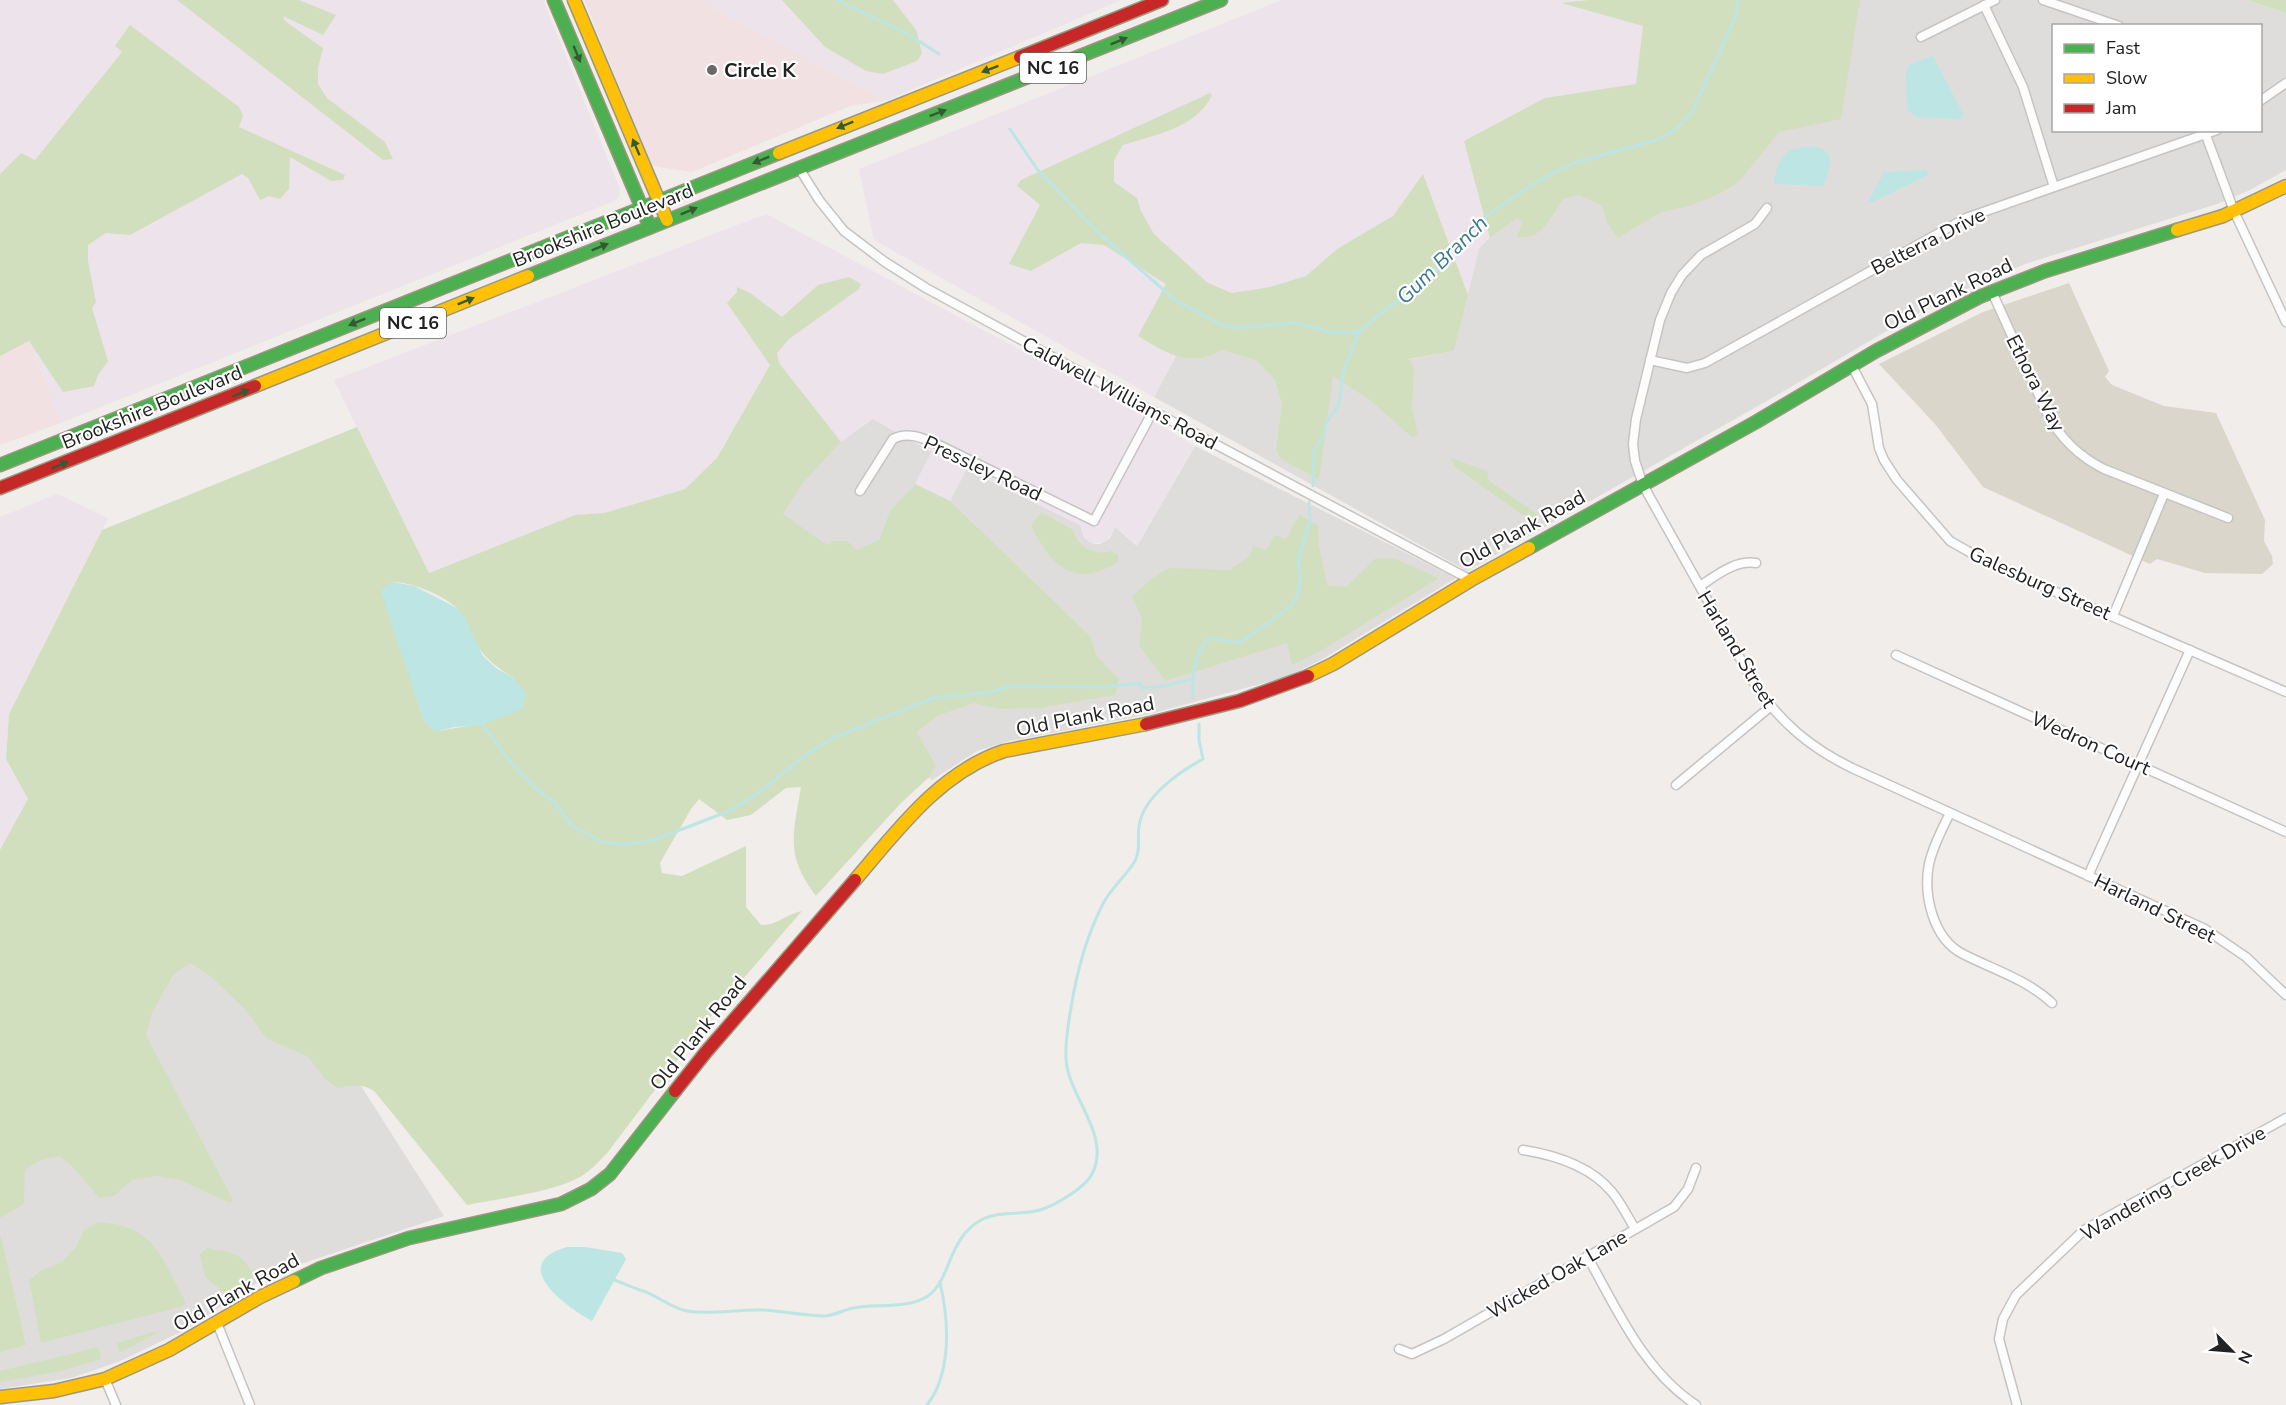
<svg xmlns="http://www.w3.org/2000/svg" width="2286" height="1405" font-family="'Nunito Sans',sans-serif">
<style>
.residential{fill:#dfdddc;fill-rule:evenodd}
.commercial{fill:#f2e1e2}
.industrial{fill:#ede3eb}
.construction{fill:#dad6cc}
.forest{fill:#d2dfbf;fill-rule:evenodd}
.water{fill:#bce5e4}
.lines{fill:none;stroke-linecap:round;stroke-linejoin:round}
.stream{stroke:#bce5e4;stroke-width:3}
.street-casing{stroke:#c6c4c3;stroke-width:11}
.fast-casing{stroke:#9c9780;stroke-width:15}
.slow-casing{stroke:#9c9780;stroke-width:15}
.jam-casing{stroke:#9c9780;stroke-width:15}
.street{stroke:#fdfcfc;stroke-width:8}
.fast{stroke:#4caf50;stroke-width:12}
.slow{stroke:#ffc107;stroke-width:12}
.jam{stroke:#c62828;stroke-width:12}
.oneway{fill:#335a34}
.poi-dot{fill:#6a6968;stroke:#fff;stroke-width:2}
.labels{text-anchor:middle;stroke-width:4.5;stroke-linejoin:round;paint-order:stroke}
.shield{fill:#fff;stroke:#646464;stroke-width:1.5}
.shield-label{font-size:18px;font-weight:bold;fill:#222}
.poi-label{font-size:20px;font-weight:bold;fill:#222;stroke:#fff;text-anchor:start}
.street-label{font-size:20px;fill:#222;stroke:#fff}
.water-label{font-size:21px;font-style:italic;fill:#3a788f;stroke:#fff}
</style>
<rect width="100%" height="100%" fill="#f0edea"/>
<g class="residential">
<path d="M 1691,0 L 2247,0 L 2286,13 L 2286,170 L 2248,191 L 2217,204 L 2025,264 L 1962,291 L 1909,318 L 1765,402 L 1467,571 L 1154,397 L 1189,331 L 1402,361 L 1454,350 L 1479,248 L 1617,113 ZM 2054,26 L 2260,26 L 2260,130 L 2054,130 Z"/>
<polygon points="774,357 873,419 932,452 950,501 966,469 1080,525 1088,541 1094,544 1100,544 1110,538 1115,527 1137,546 1195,446 1456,578 1321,660 1286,677 1150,714 1009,741 977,751 932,780 741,664 776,532"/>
<polygon points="60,614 444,1216 283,1270 258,1282 187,1329 118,1362 71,1378 0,1389 0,850 28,799"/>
</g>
<g class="commercial">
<polygon points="584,0 699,0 885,101 850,106 692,172 652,166"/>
<polygon points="0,266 61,423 0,445"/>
</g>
<g class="industrial">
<polygon points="0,0 543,0 620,189 620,195 614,201 61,423 0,266"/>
<polygon points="699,0 1121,0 885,101"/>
<polygon points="1282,0 1691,0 1659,130 1617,113 1479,248 1454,351 1402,361 1189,332 1154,397 874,240 859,169"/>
<polygon points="766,214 1140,414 1195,446 1137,546 1116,527 1106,541 1094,544 1084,538 1080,525 967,469 950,501 915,484 932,451 873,419 841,442 774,358 717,458 685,489 604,513 575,515 428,573 334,380"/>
<polygon points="57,494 108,518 9,714 6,759 28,799 0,850 0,517"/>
</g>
<polygon class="construction" points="2069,283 2109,371 2105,377 2112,385 2164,406 2216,413 2265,520 2264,541 2272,556 2273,564 2262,574 2205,573 2157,559 2150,564 1983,487 1935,424 1879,364 1983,312"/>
<g class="forest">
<polygon points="177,0 299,0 336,15 323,35 283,16 285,21 323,48 318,68 318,84 327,98 385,142 393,159 383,160"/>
<polygon points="782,0 893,0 916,30 922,53 917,61 883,74 866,71 825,47"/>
<path d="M 1589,0 L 1860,0 L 1841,119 L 1779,132 L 1739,182 L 1717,195 L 1689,206 L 1662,212 L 1618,238 L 1607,223 L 1602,206 L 1579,195 L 1563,199 C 1551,217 1542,241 1517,237 L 1522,222 L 1517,218 L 1490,238 L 1464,141 L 1545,98 L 1636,84 L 1643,26 L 1561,3 Z"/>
<polygon points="2247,0 2286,0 2286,13"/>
<polygon points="130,25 239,107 243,116 239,127 345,175 343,180 331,181 290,157 289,189 280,199 269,196 260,200 248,178 242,174 130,235 106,233 88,245 88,261 96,302 92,308 108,361 98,375 94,386 63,392 29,341 0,356 0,174 21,153 35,160 122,52 115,46"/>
<path d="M 1210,93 L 1212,95 C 1197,128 1154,135 1123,145 L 1114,160 L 1114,182 L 1137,198 L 1141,211 L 1154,234 L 1208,283 L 1232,293 L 1270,287 L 1306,276 L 1337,249 L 1393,216 L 1423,174 L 1468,295 L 1454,351 L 1409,359 L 1414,368 L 1412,408 L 1418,435 L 1412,437 L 1371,401 L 1333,376 L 1319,480 L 1281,459 L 1276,450 L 1282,404 L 1275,380 L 1256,360 L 1222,350 C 1188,369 1167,353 1138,336 L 1166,284 L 1104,245 L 1081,243 L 1031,271 L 1009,264 L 1040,205 L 1017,186 L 1021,180 Z"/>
<path d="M 849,277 L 861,284 L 859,289 L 789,339 L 777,353 L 779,363 L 841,442 L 802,484 L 783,514 L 827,545 L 834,541 L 847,541 L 857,550 L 879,540 L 890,511 L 915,484 L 950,501 L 1091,637 L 1096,655 L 1119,679 L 1115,695 L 1040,708 L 999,709 L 974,703 L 937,716 L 917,732 L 936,766 L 928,778 L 900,804 L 816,896 C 785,855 793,835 801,787 L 786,788 L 751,815 L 727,820 L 699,799 L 691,809 L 660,863 L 662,873 L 682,876 L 746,846 L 746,907 L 761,925 C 779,925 784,915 802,911 L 710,1017 L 608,1152 C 599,1161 591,1171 580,1177 C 550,1193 501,1198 467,1205 L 375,1092 C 363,1083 352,1086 337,1088 L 325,1079 L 307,1056 L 267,1039 L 243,1007 L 210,976 L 190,963 L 173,975 L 152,1013 L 146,1035 L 233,1200 L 230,1203 L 180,1180 L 157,1176 L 132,1180 L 114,1196 L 99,1198 L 70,1164 L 60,1156 L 41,1160 L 25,1170 L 24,1204 L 0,1218 L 0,850 L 28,799 L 6,759 L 9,714 L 102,530 L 357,427 L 429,573 L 575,515 L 604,513 L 685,489 L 717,458 L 770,365 L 727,303 L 737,292 L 737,287 L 750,293 L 782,317 L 818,285 ZM 393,582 C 414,583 441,594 457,608 C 475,643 479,657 514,678 L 479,724 L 438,731 L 424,721 L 382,591 Z"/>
<polygon points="1451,458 1487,471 1489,481 1539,515 1531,521 1455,467"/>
<path d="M 1041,512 L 1072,529 L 1077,540 L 1087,549 L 1101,553 L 1111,551 L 1118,555 L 1118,562 C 1073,590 1051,565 1031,526 Z"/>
<polygon points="1299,515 1318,525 1319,546 1327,585 1346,587 1376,558 1396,559 1439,578 1319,652 1292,665 1287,643 1165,681 1139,645 1142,618 1132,597 1152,578 1169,568 1230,570 1249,556 1253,546 1266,550 1275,535 1286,539"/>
<path d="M 98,1222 C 107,1223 118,1224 126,1227 C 160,1238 169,1274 186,1302 L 184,1306 L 41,1343 L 29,1280 L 42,1270 L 63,1261 L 76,1247 L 84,1230 Z"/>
<polygon points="0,1232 26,1345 0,1352"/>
<path d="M 207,1248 C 231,1253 240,1250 253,1274 L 249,1282 L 227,1295 L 205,1277 L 200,1254 Z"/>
<polygon points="153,1332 159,1332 119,1353 117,1343"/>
<polygon points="99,1347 101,1359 62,1371 0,1382 0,1371"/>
</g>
<g class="water">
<polygon points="1933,56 1961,110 1963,115 1961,119 1917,117 1907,110 1906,73 1909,64"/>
<path d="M 1804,147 C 1810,148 1819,146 1824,150 C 1835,156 1827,177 1823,186 L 1774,184 C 1774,174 1780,157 1789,151 C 1793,149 1800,148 1804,147 Z"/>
<polygon points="1927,170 1928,175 1871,203 1868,202 1884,172"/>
<polygon points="393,582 414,586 457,608 464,617 483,656 496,668 514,678 526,694 523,707 517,711 481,725 455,727 438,731 432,729 424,721 386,608 382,591 386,586"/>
<path d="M 567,1247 L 585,1247 L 622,1253 L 626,1259 L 592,1321 C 565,1306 507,1264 567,1247 Z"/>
</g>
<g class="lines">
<g class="stream">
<polyline points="837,0 909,35 939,54"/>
<polyline points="1010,129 1037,169 1077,211 1101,235 1175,300 1220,324 1237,328 1293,323 1307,325 1330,332 1359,332"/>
<polyline points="1313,486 1314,450 1323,437 1325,425 1338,406 1344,370 1359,332 1389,307 1425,282 1435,272 1469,228 1528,187 1550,174 1576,162 1657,140 1675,130 1692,112 1736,16 1738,0"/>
<path d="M 1193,698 C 1192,678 1193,652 1210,638 L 1240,643 L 1291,606 L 1297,597 L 1300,580 L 1298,560 L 1310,521 L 1309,502"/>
<polyline points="481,723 507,758 534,787 554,802 571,825 604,843 630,844 654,840 729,811 757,794 808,753 835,737 933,698 991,692 1012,686 1104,687 1139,683 1143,688 1165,686 1192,679"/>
<path d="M 612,1279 C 622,1283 631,1287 640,1290 C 656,1294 670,1308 687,1311 C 712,1315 737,1309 763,1310 C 783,1311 803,1316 824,1316 C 834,1316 843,1310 853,1308 C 877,1303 906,1310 928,1296 C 952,1279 947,1237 983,1219 C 1001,1210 1025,1216 1043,1209 C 1057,1204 1086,1187 1092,1174 C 1112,1135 1068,1097 1066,1059 C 1065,1041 1068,1025 1071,1008 C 1077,970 1086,936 1104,902 C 1112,887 1126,876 1135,861 C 1141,850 1137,839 1139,826 C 1143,797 1179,772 1203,759 L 1199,740 L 1199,724"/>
<path d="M 927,1405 C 952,1373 949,1320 940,1283"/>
</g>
<defs>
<g id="street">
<polyline points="2043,0 2119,26"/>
<polyline points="1984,5 2023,87 2054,187"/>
<polyline points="1921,37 1995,0"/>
<polyline points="2260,101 2286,83"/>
<polyline points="2204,130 2234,211 2286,322"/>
<polyline points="799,168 819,200 844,231 885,262 926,288 1117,392 1471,580"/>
<path d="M 1767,208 L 1755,224 L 1701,255 L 1682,275 L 1671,293 L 1660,320 L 1636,419 L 1633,444 L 1635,461 L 1643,485 L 1755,685 C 1781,723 1811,748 1852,768 L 2205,929 L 2246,957 L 2286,995"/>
<path d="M 1992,292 L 2047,413 C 2060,438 2078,456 2104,469 L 2228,518"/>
<polyline points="1650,360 1687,368 1705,363 1966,218 2217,130"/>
<polyline points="1852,366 1872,404 1879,448 1884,460 1897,480 1950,541 1987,562 2286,692"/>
<path d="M 860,491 L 893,439 C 907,431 923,438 937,444 L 1094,521 L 1153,411"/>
<path d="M 1700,586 C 1717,575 1735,560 1756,563"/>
<polyline points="2113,616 2164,494"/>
<polyline points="1896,655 2286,832"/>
<polyline points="1676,785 1770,707"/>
<path d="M 1950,813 C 1942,829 1933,846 1929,864 C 1923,895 1933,939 1963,954 C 1994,970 2026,979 2052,1003"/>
<polyline points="2088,876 2190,650"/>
<path d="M 1523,1150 C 1555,1155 1591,1167 1612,1192 C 1621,1203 1628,1217 1635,1229"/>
<path d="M 1587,1256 C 1617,1309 1643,1370 1696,1405"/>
<polyline points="217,1323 250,1405"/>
<polyline points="1399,1349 1412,1354 1444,1339 1674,1207 1688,1189 1696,1168"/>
<polyline points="105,1379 116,1405"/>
<polyline points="2017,1405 1999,1339 2003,1319 2016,1295 2084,1230 2286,1118"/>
</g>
<g id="fast">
<polyline points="554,0 650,227"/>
<polyline points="528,276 1221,0"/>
<polyline points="0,465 779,153"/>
<polyline points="1529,548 1756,422 1876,351 1979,297 2045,271 2177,230"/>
<polyline points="294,1281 321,1268 409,1238 561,1204 591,1189 610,1174 675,1091"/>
</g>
<g id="slow">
<polyline points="574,0 667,220"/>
<polyline points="779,153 1020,57"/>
<polyline points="2177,230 2223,216 2286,186"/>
<polyline points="255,386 528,276"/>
<polyline points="1308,676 1333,664 1471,580 1529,548"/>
<path d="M 855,880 C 897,831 940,772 1004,751 L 1146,724"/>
<polyline points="0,1397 54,1391 105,1379 169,1350 260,1297 294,1281"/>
</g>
<g id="jam">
<polyline points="1020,57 1162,0"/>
<polyline points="0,488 255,386"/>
<polyline points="1146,724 1239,701 1308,676"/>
<polyline points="675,1091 706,1052 855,880"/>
</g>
</defs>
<use href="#street" class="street-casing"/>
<use href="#fast" class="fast-casing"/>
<use href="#slow" class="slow-casing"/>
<use href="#jam" class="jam-casing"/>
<use href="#street" class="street"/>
<use href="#fast" class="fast"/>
<use href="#slow" class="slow"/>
<use href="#jam" class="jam"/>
</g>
<defs><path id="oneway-solid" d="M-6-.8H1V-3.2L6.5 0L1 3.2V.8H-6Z" transform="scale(1.5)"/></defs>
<g class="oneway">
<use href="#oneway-solid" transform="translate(1119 41) rotate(-22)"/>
<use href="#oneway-solid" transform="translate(577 54) rotate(67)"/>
<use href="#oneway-solid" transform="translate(990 69) rotate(159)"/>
<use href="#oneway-solid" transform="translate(938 113) rotate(-21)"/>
<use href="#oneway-solid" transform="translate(845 125) rotate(158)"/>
<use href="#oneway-solid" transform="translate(636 147) rotate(-113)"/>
<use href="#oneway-solid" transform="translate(761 160) rotate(158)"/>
<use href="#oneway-solid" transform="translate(689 211) rotate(-22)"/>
<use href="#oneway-solid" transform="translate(600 247) rotate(-22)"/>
<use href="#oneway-solid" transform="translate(466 301) rotate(-22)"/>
<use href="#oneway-solid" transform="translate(357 322) rotate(158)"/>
<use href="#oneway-solid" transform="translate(241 393) rotate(-22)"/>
<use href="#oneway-solid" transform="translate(60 465) rotate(-22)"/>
</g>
<circle class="poi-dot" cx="712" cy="70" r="6"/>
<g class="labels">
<g class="shield">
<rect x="1020" y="53" width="66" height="30" rx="4.5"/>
<rect x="380" y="308" width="66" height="30" rx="4.5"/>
</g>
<g class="shield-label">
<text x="1053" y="74">NC 16</text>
<text x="413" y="329">NC 16</text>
</g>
<g class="poi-label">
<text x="724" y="77">Circle K</text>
</g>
<g class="street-label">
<text transform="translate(603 225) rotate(-22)" y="7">Brookshire Boulevard</text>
<text transform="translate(1928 241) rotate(-27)" y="7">Belterra Drive</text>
<text transform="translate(1948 294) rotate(-26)" y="7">Old Plank Road</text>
<text transform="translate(2036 383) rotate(63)" y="7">Ethora Way</text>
<text transform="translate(1120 393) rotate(28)" y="7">Caldwell Williams Road</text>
<text transform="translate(152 407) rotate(-22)" y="7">Brookshire Boulevard</text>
<text transform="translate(983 468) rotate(25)" y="7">Pressley Road</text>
<text transform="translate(1522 529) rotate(-29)" y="7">Old Plank Road</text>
<text transform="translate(2040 583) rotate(24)" y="7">Galesburg Street</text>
<text transform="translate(1737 649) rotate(59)" y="7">Harland Street</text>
<text transform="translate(1085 716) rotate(-11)" y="7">Old Plank Road</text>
<text transform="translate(2091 743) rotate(24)" y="7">Wedron Court</text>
<text transform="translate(2155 908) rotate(26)" y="7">Harland Street</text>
<text transform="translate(698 1033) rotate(-51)" y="7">Old Plank Road</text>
<text transform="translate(2173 1183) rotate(-30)" y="7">Wandering Creek Drive</text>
<text transform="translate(1557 1274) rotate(-30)" y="7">Wicked Oak Lane</text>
<text transform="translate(236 1292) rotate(-29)" y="7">Old Plank Road</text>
</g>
<g class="water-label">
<text transform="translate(1442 260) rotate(-44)" y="7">Gum Branch</text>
</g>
</g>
<rect x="2052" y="24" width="210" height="108" fill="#ffffff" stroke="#a7a7a7" stroke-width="1.5"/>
<rect x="2064" y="44" width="30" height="9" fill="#4caf50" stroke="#a7a7a7" stroke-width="1.5"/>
<text x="2106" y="54" font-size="18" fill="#222222">Fast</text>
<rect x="2064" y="74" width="30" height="9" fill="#ffc107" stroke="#a7a7a7" stroke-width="1.5"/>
<text x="2106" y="84" font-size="18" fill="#222222">Slow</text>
<rect x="2064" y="104" width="30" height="9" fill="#c62828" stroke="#a7a7a7" stroke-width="1.5"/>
<text x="2106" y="114" font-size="18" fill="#222222">Jam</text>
<g transform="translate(2232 1351) rotate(115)" stroke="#ffffff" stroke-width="4.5" paint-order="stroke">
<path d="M0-4.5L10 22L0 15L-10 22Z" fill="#222222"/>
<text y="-9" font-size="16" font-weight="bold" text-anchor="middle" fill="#222222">N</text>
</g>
</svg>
